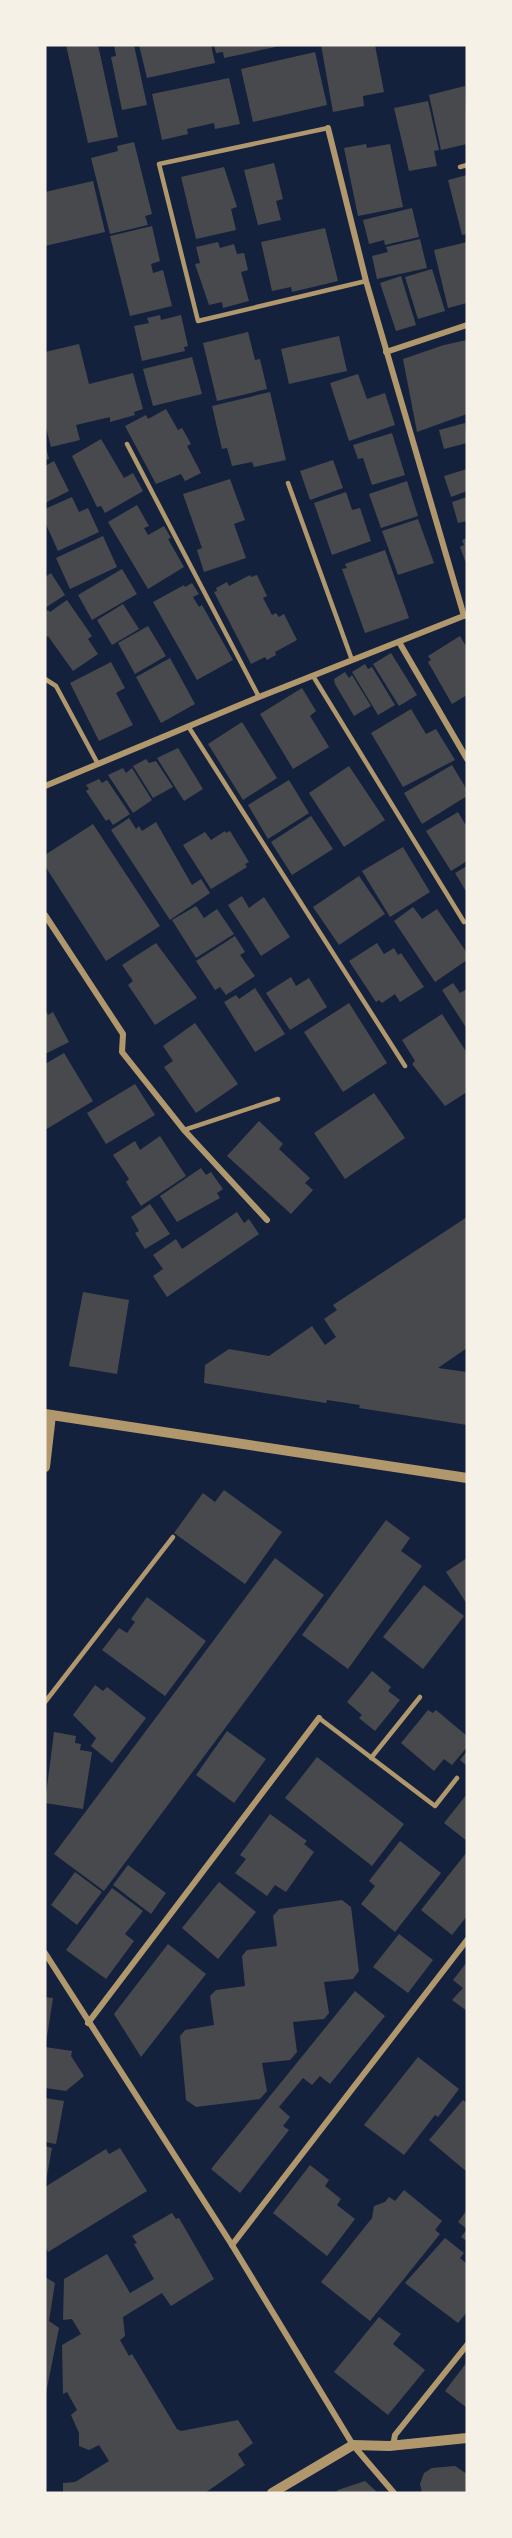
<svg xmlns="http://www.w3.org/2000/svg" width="512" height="2538" font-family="Poppins,sans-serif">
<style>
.building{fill:#48494c}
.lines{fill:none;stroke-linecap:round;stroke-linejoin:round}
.service{stroke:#b1986c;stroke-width:4.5}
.minor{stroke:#b1986c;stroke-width:6}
.tertiary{stroke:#b1986c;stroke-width:10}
</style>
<rect width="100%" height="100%" fill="#14213d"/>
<g class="building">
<polygon points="66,45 98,45 118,137 88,143"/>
<polygon points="114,45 134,45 147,105 122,110 111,57 116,56"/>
<polygon points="139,45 211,45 215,63 147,78"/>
<polygon points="214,45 280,45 280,46 224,58 223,52 216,53"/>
<polygon points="321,45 375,45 384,92 363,96 364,106 333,112"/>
<polygon points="315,52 327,105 253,122 241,69"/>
<polygon points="229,78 240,124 215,129 214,123 187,129 188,134 162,140 152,94"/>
<polygon points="465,86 467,144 441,150 429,95"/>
<polygon points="428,101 439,150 434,151 437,166 409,171 394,108"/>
<polygon points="134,142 152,214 145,216 148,225 110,234 91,158 118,151 117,146"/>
<polygon points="366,144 367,148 390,144 403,207 358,216 344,148"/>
<polygon points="274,163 283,199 276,201 281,220 258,225 244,170"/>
<polygon points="224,167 237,207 231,209 236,230 196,239 181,177"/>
<polygon points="467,175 467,234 462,235 448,180"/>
<polygon points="93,181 105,232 45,246 45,192"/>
<polygon points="412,208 419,237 385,245 384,240 369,244 363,220"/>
<polygon points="152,226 160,261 151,264 153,273 163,270 172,306 130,316 110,236"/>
<polygon points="325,228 338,281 292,292 291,287 272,291 261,242"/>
<polygon points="420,239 427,268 377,279 372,256 388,252 386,247"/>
<polygon points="218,242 220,248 234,244 237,254 244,253 248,270 241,272 249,301 223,308 222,302 209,305 195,264 200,263 196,247"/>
<polygon points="467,242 467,303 448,308 434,250"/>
<polygon points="432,269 445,311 418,319 405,277"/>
<polygon points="401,276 416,325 396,331 380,283"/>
<polygon points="160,315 161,320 181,315 188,346 184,347 185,351 142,361 134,326 149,323 147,318"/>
<polygon points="248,332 255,360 260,359 267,389 217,401 203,343"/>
<polygon points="339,336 347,371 289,384 281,349"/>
<polygon points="467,340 467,414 417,432 403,359 444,345"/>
<polygon points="79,344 89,384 133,373 143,409 134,412 135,415 110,422 110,417 76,425 80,440 51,447 45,424 45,352"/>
<polygon points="192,357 202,394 153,406 143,369"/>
<polygon points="358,374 367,399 385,393 395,425 349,441 330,383"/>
<polygon points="270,392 286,460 254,467 252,462 232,466 227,448 222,449 212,406"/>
<polygon points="166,409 178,430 182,428 191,444 187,446 201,473 185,481 181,474 156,484 125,426 146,415 148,419"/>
<polygon points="465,423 467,443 444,449 439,430"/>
<polygon points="392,433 405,475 372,485 363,458 358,459 353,445"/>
<polygon points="101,439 124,478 133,473 143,491 105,513 101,506 97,507 72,456"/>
<polygon points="45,444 49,459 45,460"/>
<polygon points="333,460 343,488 310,500 300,471"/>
<polygon points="54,461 69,491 45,503 45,466"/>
<polygon points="467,469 467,491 451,497 444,476"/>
<polygon points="230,479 245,520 234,524 246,558 204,572 197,550 202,548 183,494"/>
<polygon points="407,481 418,516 381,528 369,494"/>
<polygon points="346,492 352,510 360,508 371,541 332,555 314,503"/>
<polygon points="72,497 79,512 88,508 99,532 58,551 45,522 45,509"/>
<polygon points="467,497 467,521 458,523 452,502"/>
<polygon points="137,505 149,526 144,528 148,535 164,526 171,538 168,539 184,567 148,589 108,522"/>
<polygon points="418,519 434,563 398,575 382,531"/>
<polygon points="103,536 117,567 70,589 56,558"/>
<polygon points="467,538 467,566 460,547 464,545 462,540"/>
<polygon points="385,550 409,618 365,633 342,569 347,568 345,564"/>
<polygon points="122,569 137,594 92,620 78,595"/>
<polygon points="51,573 65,595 45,608 45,577"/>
<polygon points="250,575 251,577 257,575 267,596 263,598 272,615 276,613 279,617 284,614 297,640 275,652 276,655 267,660 265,657 251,664 214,592 217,591 216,588 227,582 229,586"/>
<polygon points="192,583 199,594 193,597 199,607 202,605 233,660 197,680 153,602 184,585 185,587"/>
<polygon points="67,600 92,636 88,639 98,654 73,671 48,636 45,638 45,612 48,610 50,612"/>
<polygon points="123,604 139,629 112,645 97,620"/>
<polygon points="148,626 166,656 135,674 118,643"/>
<polygon points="460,636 467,648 467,695 452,704 428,662 431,660 428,656"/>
<polygon points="391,653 417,695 399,706 373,664"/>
<polygon points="170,658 195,704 161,723 136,677"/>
<polygon points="111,662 125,688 116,693 133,725 99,741 70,683"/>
<polygon points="365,664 368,669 372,667 395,705 378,715 352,672"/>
<polygon points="345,672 349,678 352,675 371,706 354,716 335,684 334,679"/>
<polygon points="302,688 316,711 310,716 329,747 293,769 260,714"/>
<polygon points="411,709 426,734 436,729 455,760 403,787 371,733"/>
<polygon points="242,722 277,778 243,800 208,744"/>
<polygon points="178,748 203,789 184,801 157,758"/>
<polygon points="146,759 149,763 156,761 173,787 153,798 133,766"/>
<polygon points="452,765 467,790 467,796 422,824 404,793"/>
<polygon points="349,766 385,820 344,847 309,793"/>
<polygon points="123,768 126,773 132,768 152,800 133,813 108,775"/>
<polygon points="99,779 102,783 107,780 130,814 113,825 109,819 106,821 86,791 89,789 86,785"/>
<polygon points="289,780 309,813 268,839 248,805"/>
<polygon points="458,812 465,824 467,822 467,861 451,871 426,831"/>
<polygon points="311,816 333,849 292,875 271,842"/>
<polygon points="129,818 136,829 139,826 142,831 156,822 192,885 201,879 210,893 170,920 111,830"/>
<polygon points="93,824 160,926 106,961 45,866 45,855"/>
<polygon points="225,831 226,833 230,831 249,862 245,864 247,867 211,889 183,845 205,832 211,840"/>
<polygon points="403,847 430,892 390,917 362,871"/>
<polygon points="467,866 467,893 455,873"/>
<polygon points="359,876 385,914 339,945 313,907"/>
<polygon points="242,896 249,908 264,897 290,937 261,956 228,905"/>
<polygon points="196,906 204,918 217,909 234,934 196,958 172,920"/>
<polygon points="413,907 422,919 437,909 467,953 467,960 435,982 394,921"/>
<polygon points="235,936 245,952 240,955 255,976 226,995 220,987 215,990 196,961"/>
<polygon points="156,943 197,998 155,1025 128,985 133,981 122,965"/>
<polygon points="377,943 384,954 394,948 398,955 401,953 424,987 400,1002 395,994 382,1003 379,1000 376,1002 349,961"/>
<polygon points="291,977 296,986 309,978 327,1007 290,1030 266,993"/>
<polygon points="453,983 460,993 467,989 467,1029 442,990"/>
<polygon points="255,988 285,1034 255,1052 224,1002 236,995 239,999"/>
<polygon points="349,1003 387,1063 343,1092 304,1032"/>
<polygon points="45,1009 48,1015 53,1012 69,1042 45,1054"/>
<polygon points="442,1014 467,1053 467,1092 445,1106 412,1064 415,1061 402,1040"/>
<polygon points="195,1023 238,1084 196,1113 164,1067 173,1061 163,1046"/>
<polygon points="64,1053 93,1101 45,1130 45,1064"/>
<polygon points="135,1084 155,1115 106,1144 87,1113"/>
<polygon points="374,1093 405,1138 345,1179 314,1133"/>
<polygon points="259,1121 283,1144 279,1149 310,1178 305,1183 313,1190 291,1214 227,1156"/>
<polygon points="160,1136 186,1176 141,1206 126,1182 129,1179 113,1155 135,1141 140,1150"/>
<polygon points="201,1168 206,1175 211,1172 223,1189 217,1193 220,1198 177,1222 160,1196"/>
<polygon points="150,1204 170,1234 145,1249 135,1233 139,1231 131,1217"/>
<polygon points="237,1212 244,1223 249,1219 259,1234 167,1297 153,1276 163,1269 153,1255 176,1239 182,1249"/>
<polygon points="467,1217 467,1348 438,1368 467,1372 467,1425 359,1408 360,1405 327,1400 326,1403 204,1383 205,1365 229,1349 269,1356 312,1326 325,1345 336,1337 324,1319 337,1310 333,1305"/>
<polygon points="83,1292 129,1300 117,1374 69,1366"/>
<polygon points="224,1490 282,1532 245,1584 174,1533 203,1493 215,1502"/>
<polygon points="386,1520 410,1538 401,1551 422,1566 348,1669 302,1635"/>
<polygon points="275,1558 324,1595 104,1891 54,1854"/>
<polygon points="467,1558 467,1604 446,1572"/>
<polygon points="424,1585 464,1616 423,1669 383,1637"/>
<polygon points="147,1597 206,1641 165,1696 102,1650 119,1628 127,1633 135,1622 131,1619"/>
<polygon points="372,1671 391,1687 388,1691 400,1700 375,1731 359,1718 362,1715 347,1702"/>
<polygon points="95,1685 103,1691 107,1687 146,1718 112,1763 91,1746 96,1738 73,1715"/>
<polygon points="428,1710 433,1713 436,1710 467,1736 467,1747 452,1765 444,1759 434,1771 401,1743"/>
<polygon points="227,1731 266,1759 234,1803 196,1775"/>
<polygon points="54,1732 76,1736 75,1743 81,1744 80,1750 92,1752 83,1809 45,1803"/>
<polygon points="467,1751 467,1766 460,1760"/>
<polygon points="317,1757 404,1824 372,1866 285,1798"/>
<polygon points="467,1794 467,1841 444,1823"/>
<polygon points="270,1814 307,1841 304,1844 314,1852 286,1892 275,1885 267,1896 235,1873 246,1859 240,1855"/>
<polygon points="400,1841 441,1873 395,1932 361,1904 375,1886 369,1881"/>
<polygon points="467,1852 467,1916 452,1935 421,1910"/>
<polygon points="128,1865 166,1893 151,1914 113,1885"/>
<polygon points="75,1872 102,1892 77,1925 51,1905"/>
<polygon points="219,1882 256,1912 218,1959 182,1928"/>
<polygon points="112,1888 143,1911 125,1934 134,1941 106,1979 66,1950"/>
<polygon points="342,1900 351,1907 359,1971 353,1979 324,1982 329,2013 324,2019 293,2022 297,2052 290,2060 262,2063 267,2091 260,2099 196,2107 186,2100 180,2036 185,2030 214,2025 210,1996 216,1990 245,1986 242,1956 247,1950 277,1946 273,1916 279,1909"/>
<polygon points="399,1934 433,1960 408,1993 373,1967"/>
<polygon points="168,1944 206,1974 141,2057 114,2014"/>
<polygon points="467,1962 467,2011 452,2000 463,1988 453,1980"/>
<polygon points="355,1991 385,2016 330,2084 320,2076 312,2085 303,2078 279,2107 290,2117 283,2126 289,2130 240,2193 211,2169"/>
<polygon points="45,1997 53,1998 46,2043 45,2043"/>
<polygon points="45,2047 72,2051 71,2056 84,2076 66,2091 45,2088"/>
<polygon points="418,2057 459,2089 438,2117 435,2115 404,2155 364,2125"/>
<polygon points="45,2098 64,2101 56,2144 45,2142"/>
<polygon points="463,2100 467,2103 467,2172 429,2140"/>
<polygon points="45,2146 52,2148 46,2181 45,2181"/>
<polygon points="120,2148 147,2191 48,2252 45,2246 45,2187 106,2149 109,2154"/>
<polygon points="310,2165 329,2180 325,2186 341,2199 337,2205 355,2219 327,2256 273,2213"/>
<polygon points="404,2190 442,2221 435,2230 440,2234 370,2321 321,2282 372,2218 374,2206 385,2202 389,2197 395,2201"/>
<polygon points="467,2210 467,2229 458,2222"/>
<polygon points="172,2213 176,2219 179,2218 214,2279 171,2306 162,2293 123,2317 125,2336 120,2340 129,2356 132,2354 177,2429 181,2431 238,2420 253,2443 238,2454 245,2465 205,2493 63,2493 63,2483 75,2482 109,2461 99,2445 89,2450 79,2446 79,2433 71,2415 77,2410 67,2392 63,2394 62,2345 81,2334 72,2319 63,2320 64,2279 107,2254 130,2293 154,2279 134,2244 137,2243 132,2236"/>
<polygon points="467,2229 467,2241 461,2237"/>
<polygon points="445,2238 464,2253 460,2258 467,2264 467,2312 458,2323 405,2283"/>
<polygon points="45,2277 55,2283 49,2321 59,2328 46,2393"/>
<polygon points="379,2317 401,2334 393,2344 425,2370 388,2415 334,2372"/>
<polygon points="467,2362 467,2408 445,2391"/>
<polygon points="455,2466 467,2474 467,2493 422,2493 420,2484 424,2473 432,2468"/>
<polygon points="365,2481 378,2493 335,2493 338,2490"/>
</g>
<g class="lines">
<g class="service">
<polyline points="328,128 159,164 198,321 366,281"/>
<polyline points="460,167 467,165"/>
<polyline points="127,444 259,697"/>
<polyline points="288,483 352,660"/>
<polyline points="313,676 464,922"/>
<polyline points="45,679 56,686 98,764"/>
<polyline points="188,726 405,1066"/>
<polyline points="184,1130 278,1099"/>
<polyline points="45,1702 173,1537"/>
<polyline points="319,1718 435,1806 457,1778"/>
<polyline points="371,1758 420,1697"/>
</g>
<g class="minor">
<polyline points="328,128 366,281 464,616"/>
<polyline points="386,352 467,325"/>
<polyline points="399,642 467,759"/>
<polyline points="45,786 259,697 466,615"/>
<polyline points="45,915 123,1034 122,1052 184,1130 267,1220"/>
<polyline points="45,1953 232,2245 353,2445 394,2493"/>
<polyline points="88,2023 319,1718"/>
<polyline points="232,2245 467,1940"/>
<polyline points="393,2446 395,2435 467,2345"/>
</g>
<g class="tertiary">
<polyline points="45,1414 467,1478"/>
<polyline points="45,1467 51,1415"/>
<polyline points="272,2493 353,2445 389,2446 467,2438"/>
</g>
</g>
<rect width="512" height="2538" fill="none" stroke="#f6f1e7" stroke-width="93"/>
</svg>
